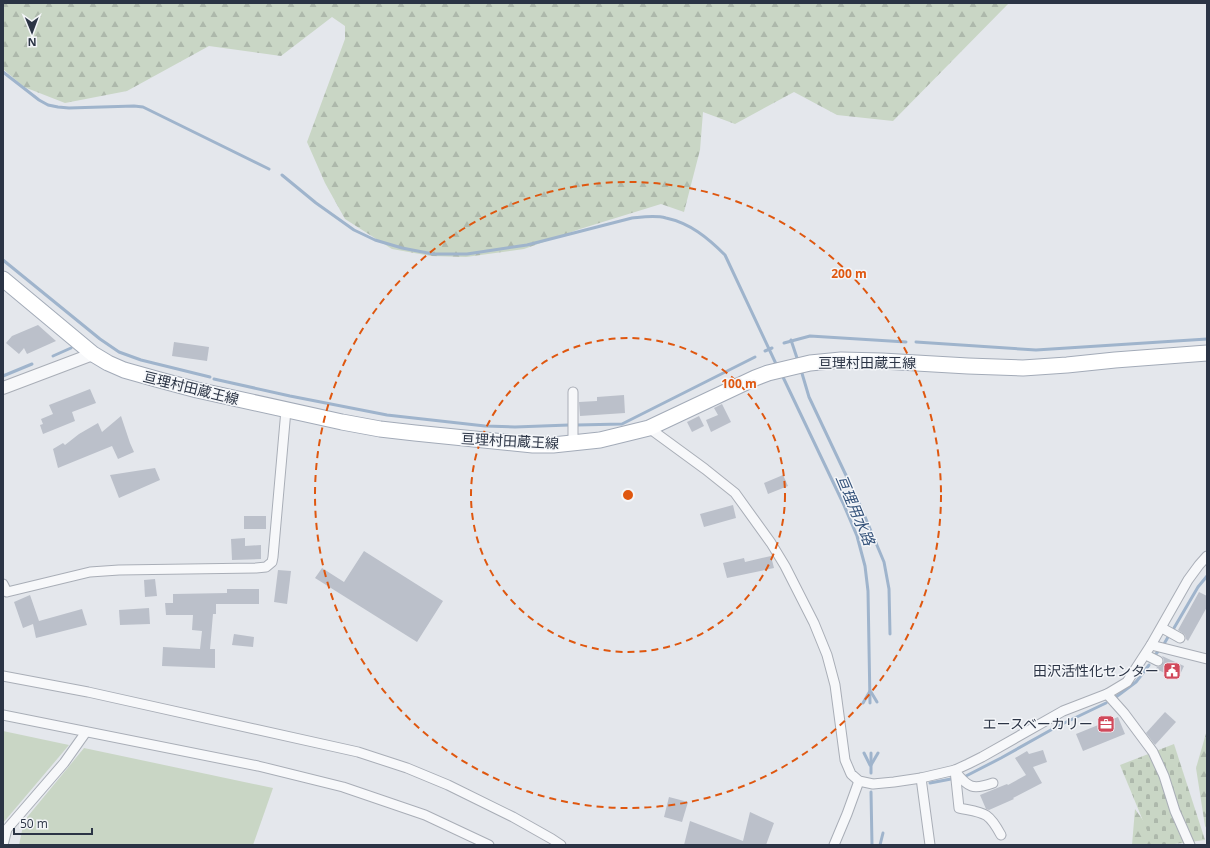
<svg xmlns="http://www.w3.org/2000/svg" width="1210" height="848" font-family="'Open Sans','Noto Sans JP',sans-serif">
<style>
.green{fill:#c9d6c5}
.forest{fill:url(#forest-firs)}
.cemetery{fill:url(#cemetery-stones)}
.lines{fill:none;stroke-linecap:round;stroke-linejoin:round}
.stream{stroke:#9fb4cc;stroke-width:3}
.building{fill:#bbc0ca}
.minor-casing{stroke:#a9aeb7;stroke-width:11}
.tertiary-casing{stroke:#a9aeb7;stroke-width:14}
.primary-casing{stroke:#a3abb8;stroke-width:17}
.minor{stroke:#f7f8fa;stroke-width:9}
.tertiary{stroke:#f7f8fa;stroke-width:12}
.primary{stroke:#fff;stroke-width:15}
.ring{fill:none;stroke:#df570f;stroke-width:2;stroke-dasharray:7 5}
.labels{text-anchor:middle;stroke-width:3;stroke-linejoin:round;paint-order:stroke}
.street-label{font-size:14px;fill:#2b3445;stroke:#f4f6f9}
.poi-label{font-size:14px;fill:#2b3445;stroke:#f4f6f9;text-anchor:end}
.water-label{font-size:15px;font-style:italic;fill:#34527a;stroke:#f4f6f9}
.centre{fill:#df570f;stroke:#f4f6f9;stroke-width:2}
.ring-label{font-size:12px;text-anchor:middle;font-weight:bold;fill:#df570f;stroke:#f4f6f9;stroke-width:3;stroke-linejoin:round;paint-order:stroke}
</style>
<defs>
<pattern id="forest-firs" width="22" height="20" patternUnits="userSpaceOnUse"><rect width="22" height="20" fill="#c9d6c5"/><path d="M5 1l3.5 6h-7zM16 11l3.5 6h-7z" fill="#adb8ab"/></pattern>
<pattern id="cemetery-stones" width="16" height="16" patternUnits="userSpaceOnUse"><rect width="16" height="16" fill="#c9d6c5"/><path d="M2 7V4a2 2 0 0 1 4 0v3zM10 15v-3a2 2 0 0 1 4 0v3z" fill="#adb8ab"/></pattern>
</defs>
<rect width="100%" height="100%" fill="#e4e7ec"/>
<g class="green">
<polygon points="3,731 69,745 3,823"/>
<polygon points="84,748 273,788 253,845 19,845 24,821"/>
</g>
<g class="forest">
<polygon points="3,3 1009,3 893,121 837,115 794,92 735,124 703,112 700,150 684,212 661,204 580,229 524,249 466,257 431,256 392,249 345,219 325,183 307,142 345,39 345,26 332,17 281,56 209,46 127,91 65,103 24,87 3,69"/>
<polygon points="1207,730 1207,829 1205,826 1196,768"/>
<polygon points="1135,809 1160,844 1166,845 1132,845"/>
</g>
<polygon class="cemetery" points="1174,744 1205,840 1167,845 1153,845 1120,765"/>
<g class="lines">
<g class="stream">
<polyline points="3,72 39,100 48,105 58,107 69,108 134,106 143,107 269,169"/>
<path d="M 282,175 L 316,203 L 354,230 L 375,240 L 402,248 L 433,254 L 467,254 L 527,245 L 632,218 C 643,217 655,215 666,218 C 690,223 708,238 725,255 L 777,366"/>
<polyline points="3,260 100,339 119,352 141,360 210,377"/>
<polyline points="791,340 798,361"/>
<polyline points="916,342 1036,350 1207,339"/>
<polyline points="784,343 810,336 906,342"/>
<polyline points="765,351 772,348"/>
<polyline points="53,356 71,348"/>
<polyline points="801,370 809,397 860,505 884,562 889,589 890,634"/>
<polyline points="782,375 843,503 857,536 865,566 868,591 870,703"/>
<polyline points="3,376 32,364"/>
<polyline points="214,379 290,396 387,415 485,426 515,427 569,425"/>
<polyline points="577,425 622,424 755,357"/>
<polyline points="1174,628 1198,587 1207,576"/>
<polyline points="1164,644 1168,637"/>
<polyline points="1156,654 1159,650"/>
<polyline points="871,692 877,702"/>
<polyline points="1116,697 1136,682 1149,665"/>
<polyline points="863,703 870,691"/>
<polyline points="864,753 870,765"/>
<polyline points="871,753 871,773"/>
<polyline points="871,765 878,753"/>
<polyline points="966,776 1001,758 1058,726 1106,703"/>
<polyline points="930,783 951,779"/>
<polyline points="871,792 872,845"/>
<polyline points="880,845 883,833"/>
</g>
</g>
<g class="building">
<polygon points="38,325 56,341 27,354 24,348 19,354 6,343 12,336"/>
<polygon points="174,342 209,347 207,361 172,356"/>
<polygon points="90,389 96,403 72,412 75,421 43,434 40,425 43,424 41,419 53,414 49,405"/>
<polygon points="624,395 625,413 580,416 579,402 597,401 597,397"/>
<polygon points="722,404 731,422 711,432 706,420 718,415 714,408"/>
<polygon points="121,416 130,443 134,452 118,459 112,446 58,468 53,449 63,443 65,445 79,434 98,423 102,432"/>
<polygon points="699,416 704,426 692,432 687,422"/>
<polygon points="155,468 160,480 119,498 110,475"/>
<polygon points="783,475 788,486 768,494 764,483"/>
<polygon points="733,505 736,518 704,527 700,514"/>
<rect x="244" y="516" width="22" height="13"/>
<polygon points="245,538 245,546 261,545 261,559 232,560 231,539"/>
<polygon points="364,551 443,601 417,642 315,578 322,568 344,582"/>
<polygon points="771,556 774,568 727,578 723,563 744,558 745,562"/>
<polygon points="278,570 291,571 287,604 274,602"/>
<polygon points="155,579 157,596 145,597 144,580"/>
<polygon points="227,589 259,589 259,604 216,604 216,614 213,614 210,649 215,649 215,668 162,666 163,647 200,649 202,631 192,630 193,615 166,615 165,603 173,603 173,594 227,593"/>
<polygon points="1199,592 1207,596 1207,607 1188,641 1186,639 1185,635 1178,630"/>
<polygon points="30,595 39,621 82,609 87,625 36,638 33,624 23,628 14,602"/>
<polygon points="149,608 150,624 120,625 119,610"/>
<polygon points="234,634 254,637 253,647 232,645"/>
<polygon points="1162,656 1184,666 1178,679 1156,669 1157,667 1161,666 1163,663 1164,660"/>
<polygon points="1165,712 1176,722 1155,745 1146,733"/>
<polygon points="1118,717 1125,734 1083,751 1076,734"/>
<polygon points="1043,750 1047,762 1033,767 1042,783 1013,798 1014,799 989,810 986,809 980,795 1007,784 1008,785 1026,775 1015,758 1027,751 1029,754"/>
<polygon points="669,797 688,802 682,822 664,817"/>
<polygon points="750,812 774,823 766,845 684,845 690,821 743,841"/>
</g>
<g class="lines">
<defs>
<g id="minor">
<polyline points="649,428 705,469 735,493 771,543 785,566 814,623 827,655 835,685 845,760 851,774 859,781 873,784 894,782 921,778 955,770 968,764 982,757 1063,711 1107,694 1127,682 1151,645 1188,580 1199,565 1207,556"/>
<polyline points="573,443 573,392"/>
<polyline points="3,584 7,592 90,572 119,570 256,568 266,567 272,562 273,557 286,410"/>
<polyline points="1162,628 1180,638"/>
<polyline points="1151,645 1207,659"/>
<polyline points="1146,655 1158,661"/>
<polyline points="3,676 88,692 358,752 407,768 448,785 513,817 552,839 561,845"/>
<polyline points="1107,694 1124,713 1153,752 1164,776 1175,811 1190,845"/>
<polyline points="3,715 258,766 343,787 425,815 489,845"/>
<path d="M 955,770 L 959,808 C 984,813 988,811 1001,835"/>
<path d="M 955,771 C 968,788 973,790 993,783"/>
<polyline points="921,778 930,845"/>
<polyline points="3,845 7,829 64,763 86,732"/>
<polyline points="834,845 847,814 859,781"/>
</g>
<polyline id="tertiary" points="3,388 93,354"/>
<polyline id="primary" points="3,279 93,354 108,363 124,370 156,379 197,390 342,422 380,429 415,433 533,445 553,445 600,440 649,428 755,378 768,373 810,363 841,360 882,361 968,366 1023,368 1067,365 1115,360 1207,353"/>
</defs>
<use href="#minor" class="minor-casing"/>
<use href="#tertiary" class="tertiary-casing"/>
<use href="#primary" class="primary-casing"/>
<use href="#minor" class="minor"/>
<use href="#tertiary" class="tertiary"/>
<use href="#primary" class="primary"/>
</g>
<g class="ring">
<circle cx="628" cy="495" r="157"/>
<circle cx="628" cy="495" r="313"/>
</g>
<defs>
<symbol id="civic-square" viewBox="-11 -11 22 22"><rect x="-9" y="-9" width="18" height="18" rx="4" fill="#d1495b" stroke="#f4f6f9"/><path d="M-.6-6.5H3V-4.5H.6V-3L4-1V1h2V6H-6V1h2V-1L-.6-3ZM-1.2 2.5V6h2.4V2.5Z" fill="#fff"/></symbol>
<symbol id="office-square" viewBox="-11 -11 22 22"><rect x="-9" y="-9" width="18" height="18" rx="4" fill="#d1495b" stroke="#f4f6f9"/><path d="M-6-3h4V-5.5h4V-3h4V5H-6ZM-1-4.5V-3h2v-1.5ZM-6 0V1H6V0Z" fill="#fff"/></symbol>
</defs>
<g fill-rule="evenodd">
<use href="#civic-square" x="1162" y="661" width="20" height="20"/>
<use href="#office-square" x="1096" y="714" width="20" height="20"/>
</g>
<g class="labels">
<g class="street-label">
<text x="867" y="368">亘理村田蔵王線</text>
<text transform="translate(191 388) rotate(14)" y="5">亘理村田蔵王線</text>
<text transform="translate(510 441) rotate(3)" y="5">亘理村田蔵王線</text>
</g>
<g class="poi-label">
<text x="1159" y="676">田沢活性化センター</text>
<text x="1093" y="729">エースベーカリー</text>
</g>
<g class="water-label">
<text transform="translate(855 510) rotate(67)" y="5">亘理用水路</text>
</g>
</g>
<circle cx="628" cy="495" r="6" class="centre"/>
<g class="ring-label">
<text x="849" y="278">200 m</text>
<text x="739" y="388">100 m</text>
</g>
<rect width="1210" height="848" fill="none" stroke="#2b3445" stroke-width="8"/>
<g transform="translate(32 32) rotate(179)" stroke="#f4f6f9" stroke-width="3" paint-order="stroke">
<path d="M0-3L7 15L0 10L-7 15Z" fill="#2b3445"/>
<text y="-6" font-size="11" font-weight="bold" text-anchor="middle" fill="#2b3445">N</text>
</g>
<path d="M14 828v6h78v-6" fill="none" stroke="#2b3445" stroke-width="2"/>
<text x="20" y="828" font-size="12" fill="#2b3445" stroke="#f4f6f9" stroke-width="3" paint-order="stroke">50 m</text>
</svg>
